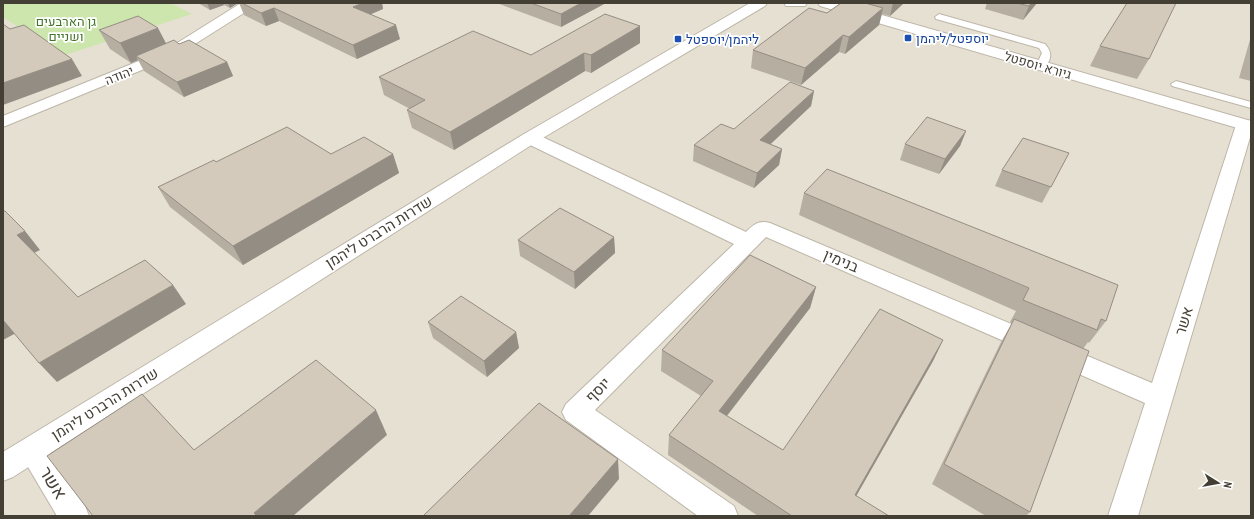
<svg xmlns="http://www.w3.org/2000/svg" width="1254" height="519" font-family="'PT Sans Narrow',Heebo,sans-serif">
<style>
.residential{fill:#e6e0d3}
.green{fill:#cce6ae}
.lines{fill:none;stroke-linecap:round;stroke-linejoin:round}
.service-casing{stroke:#bdb6a8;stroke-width:2}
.minor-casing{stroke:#bdb6a8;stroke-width:2}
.tertiary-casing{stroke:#bdb6a8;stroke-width:2}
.service{fill:#fff;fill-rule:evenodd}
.minor{fill:#fff;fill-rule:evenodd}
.tertiary{fill:#fff;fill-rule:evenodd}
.wall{fill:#b6aea1}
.shaded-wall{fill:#948d83}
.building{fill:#d4cabb;stroke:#948d83}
.transit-dot{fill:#1a4fb4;stroke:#fff;stroke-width:1.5}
.labels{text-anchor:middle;stroke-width:3.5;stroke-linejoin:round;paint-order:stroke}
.far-park-label{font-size:13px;fill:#45752a;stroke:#fff}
.far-transit-label{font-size:13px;fill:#164399;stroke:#fff;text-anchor:start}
.far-street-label{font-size:13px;fill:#443f35;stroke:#fff}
.street-label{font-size:15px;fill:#443f35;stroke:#fff}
.near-street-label{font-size:18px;fill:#443f35;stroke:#fff}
</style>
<rect width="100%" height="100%" fill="#f2eee5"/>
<rect class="residential" x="3" y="3" width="1248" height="513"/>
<polygon class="green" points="3,3 170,3 192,14 62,56 3,17"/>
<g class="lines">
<defs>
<g id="service">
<path d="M 939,14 L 1045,44 C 1053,53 1051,59 1045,68 L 1037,68 L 1036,66 L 1042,53 L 1039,48 L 936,19 L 935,17 Z"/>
<polygon points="1176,81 1251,102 1251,108 1172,86 1171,84"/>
</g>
<g id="minor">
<polygon points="241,3 257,3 255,6 176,56 3,127 3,116 166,50"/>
<path d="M 1245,120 L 1251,121 L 1251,134 L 1138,516 L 1108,516 L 1145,403 L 766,237 L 595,410 L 734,506 L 738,516 L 698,516 L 566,420 L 562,412 L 566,404 L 734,244 L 524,142 L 521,138 L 524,134 L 530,133 L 536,134 L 746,232 C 754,224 759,220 770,223 L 1152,383 L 1236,125 L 1239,121 Z"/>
<polygon points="32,437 42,441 85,506 89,516 57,516 18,450 22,441"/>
</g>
<g id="tertiary">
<polygon points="750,3 767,3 765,6 536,142 13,477 3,481 3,452 524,134"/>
<polygon points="784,3 807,3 805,6 786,6"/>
<polygon points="818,3 840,3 1251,121 1251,132 820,6"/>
</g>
</defs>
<use href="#service" class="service-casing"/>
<use href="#minor" class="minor-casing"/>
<use href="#tertiary" class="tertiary-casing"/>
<use href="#service" class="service"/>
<use href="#minor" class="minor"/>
<use href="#tertiary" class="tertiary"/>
</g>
<g class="wall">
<polygon points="198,3 238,3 230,8 224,5 210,10"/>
<polygon points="239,3 382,3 383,9 371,14 400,39 357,59 279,21 266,26 244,15"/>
<polygon points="497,3 606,3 561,27"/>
<polygon points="841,3 904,3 890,16 882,14 879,25 845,54 839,52 801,85 751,68 753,50 827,13"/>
<polygon points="987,3 1037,3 1023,20 985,9"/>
<polygon points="640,26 640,43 591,73 585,71 454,150 412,128 407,110 410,109 384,95 379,77 531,55"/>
<polygon points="99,30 166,44 179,44 227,62 233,76 184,97 144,71 138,60 131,63 110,49"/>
<polygon points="1251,36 1251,81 1239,78"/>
<polygon points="1100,46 1149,59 1137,79 1090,66"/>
<polygon points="814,91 811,106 770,144 782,149 779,165 754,188 693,161 694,145 734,129"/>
<polygon points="966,131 960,146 939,174 900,160 905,144"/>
<polygon points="1069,153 1042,203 995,186 1002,170"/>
<polygon points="331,154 393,154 399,173 243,265 170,207 158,187 216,162"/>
<polygon points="804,193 1106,321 1089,343 1088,342 1083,349 1030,512 1026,516 986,516 932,484 1001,342 1012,323 1010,322 1016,311 799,215"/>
<polygon points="614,237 615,253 575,289 520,256 518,240"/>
<polygon points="816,287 810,308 727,416 783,450 943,340 933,361 856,496 889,516 758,516 668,455 669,435 701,396 661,371 662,350"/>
<polygon points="428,322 516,332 519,348 487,377 433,338"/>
</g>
<g class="shaded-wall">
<polygon points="207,3 223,3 224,5 210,10"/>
<polygon points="228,3 238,3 230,8"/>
<polygon points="363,3 382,3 383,9 357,20 353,7"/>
<polygon points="581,3 606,3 561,27 561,14"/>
<polygon points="893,3 904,3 890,16"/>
<polygon points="1031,3 1037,3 1023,20 1029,6"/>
<polygon points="274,8 279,21 266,26 261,13"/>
<polygon points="883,8 879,25 845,54 849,37"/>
<polygon points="396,25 400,39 357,59 353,45"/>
<polygon points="640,26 640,43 591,73 591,55"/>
<polygon points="158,28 168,47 136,56 138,60 131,63 120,43"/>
<polygon points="843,35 839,52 801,85 805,68"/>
<polygon points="584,53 585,71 454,150 450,132"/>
<polygon points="72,59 82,76 3,105 3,83"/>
<polygon points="227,62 233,76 184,97 177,82"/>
<polygon points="814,91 811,106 758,156 760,140"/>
<polygon points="966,131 960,146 939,174 945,159"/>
<polygon points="782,149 779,165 754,188 757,173"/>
<polygon points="393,154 399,173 243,265 233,246"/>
<polygon points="25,231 40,250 32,254 17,235"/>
<polygon points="614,237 615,253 575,289 574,272"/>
<polygon points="173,285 186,304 57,382 39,363"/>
<polygon points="816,287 810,308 715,431 719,411"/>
<polygon points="3,319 16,333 3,340"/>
<polygon points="516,332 519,348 487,377 484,361"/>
<polygon points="943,340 933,361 846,514 855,495"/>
<polygon points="376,410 387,435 293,516 256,516 254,513"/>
<polygon points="618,459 619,479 588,516 569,516"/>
</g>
<g class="building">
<polygon points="242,3 363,3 353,7 396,25 353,45 274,8 261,13"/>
<polygon points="531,3 581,3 561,14"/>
<polygon points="841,3 865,3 883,8 849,37 843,35 805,68 753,50 809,8 827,13"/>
<polygon points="1017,3 1031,3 1029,6"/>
<polygon points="1127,3 1176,3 1149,59 1100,46"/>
<polygon points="605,14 640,26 591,55 584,53 450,132 407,110 425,100 379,77 473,31 531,55"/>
<polygon points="138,16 158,28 120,43 99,30"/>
<polygon points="3,24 10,29 24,25 72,59 3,83"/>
<polygon points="174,40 179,44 189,40 227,62 177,82 136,56"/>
<polygon points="790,82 814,91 760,140 782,149 757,173 694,145 721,124 734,129"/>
<polygon points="927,117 966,131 945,159 905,144"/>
<polygon points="287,127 331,154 364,137 393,154 233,246 158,187 214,160 216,162"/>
<polygon points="1023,138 1069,153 1051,187 1002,170"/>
<polygon points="827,169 1118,285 1106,321 1101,319 1097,330 1023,300 1029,288 804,193"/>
<polygon points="560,208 614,237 574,272 518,240"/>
<polygon points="3,211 5,211 25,231 17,235 78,297 145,260 173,285 39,363 3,320"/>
<polygon points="750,255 816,287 719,411 783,450 880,309 943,340 855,495 889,516 792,516 669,435 713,381 662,350"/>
<polygon points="461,296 516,332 484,361 428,322"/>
<polygon points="1014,319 1089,351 1030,512 944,464"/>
<polygon points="316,360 376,410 254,513 257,516 93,516 47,456 142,394 194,450"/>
<polygon points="539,403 618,459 569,516 423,516"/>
</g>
<g class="transit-dot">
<rect x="904" y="34" width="8" height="8" rx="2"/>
<rect x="674" y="35" width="8" height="8" rx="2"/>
</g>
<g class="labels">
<g class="far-park-label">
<text x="66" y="26">גן הארבעים<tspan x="66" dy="15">ושניים</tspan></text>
</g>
<g class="far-transit-label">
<text x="916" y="43">יוספטל/ליהמן</text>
<text x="686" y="44">ליהמן/יוספטל</text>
</g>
<g class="far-street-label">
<text transform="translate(1038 65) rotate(16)" y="5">גיורא יוספטל</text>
<text transform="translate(119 75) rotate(-22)" y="5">יהודה</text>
</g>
<g class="street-label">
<text transform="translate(379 232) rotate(-32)" y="5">שדרות הרברט ליהמן</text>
<text transform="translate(841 261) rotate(23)" y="5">בנימין</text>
<text transform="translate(1184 321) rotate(-73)" y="5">אשר</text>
<text transform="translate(598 390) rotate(-45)" y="5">יוסף</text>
<text transform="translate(105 404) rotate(-32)" y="5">שדרות הרברט ליהמן</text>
</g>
<g class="near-street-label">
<text transform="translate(53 483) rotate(58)" y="6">אשר</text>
</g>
</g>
<rect width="1254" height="519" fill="none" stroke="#443f35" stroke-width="8"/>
<g transform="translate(1218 483) rotate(101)" stroke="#ffffff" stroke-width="3" paint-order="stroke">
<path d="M0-3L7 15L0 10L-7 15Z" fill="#443f35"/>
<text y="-6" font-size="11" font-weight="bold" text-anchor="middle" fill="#443f35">N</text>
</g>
</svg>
